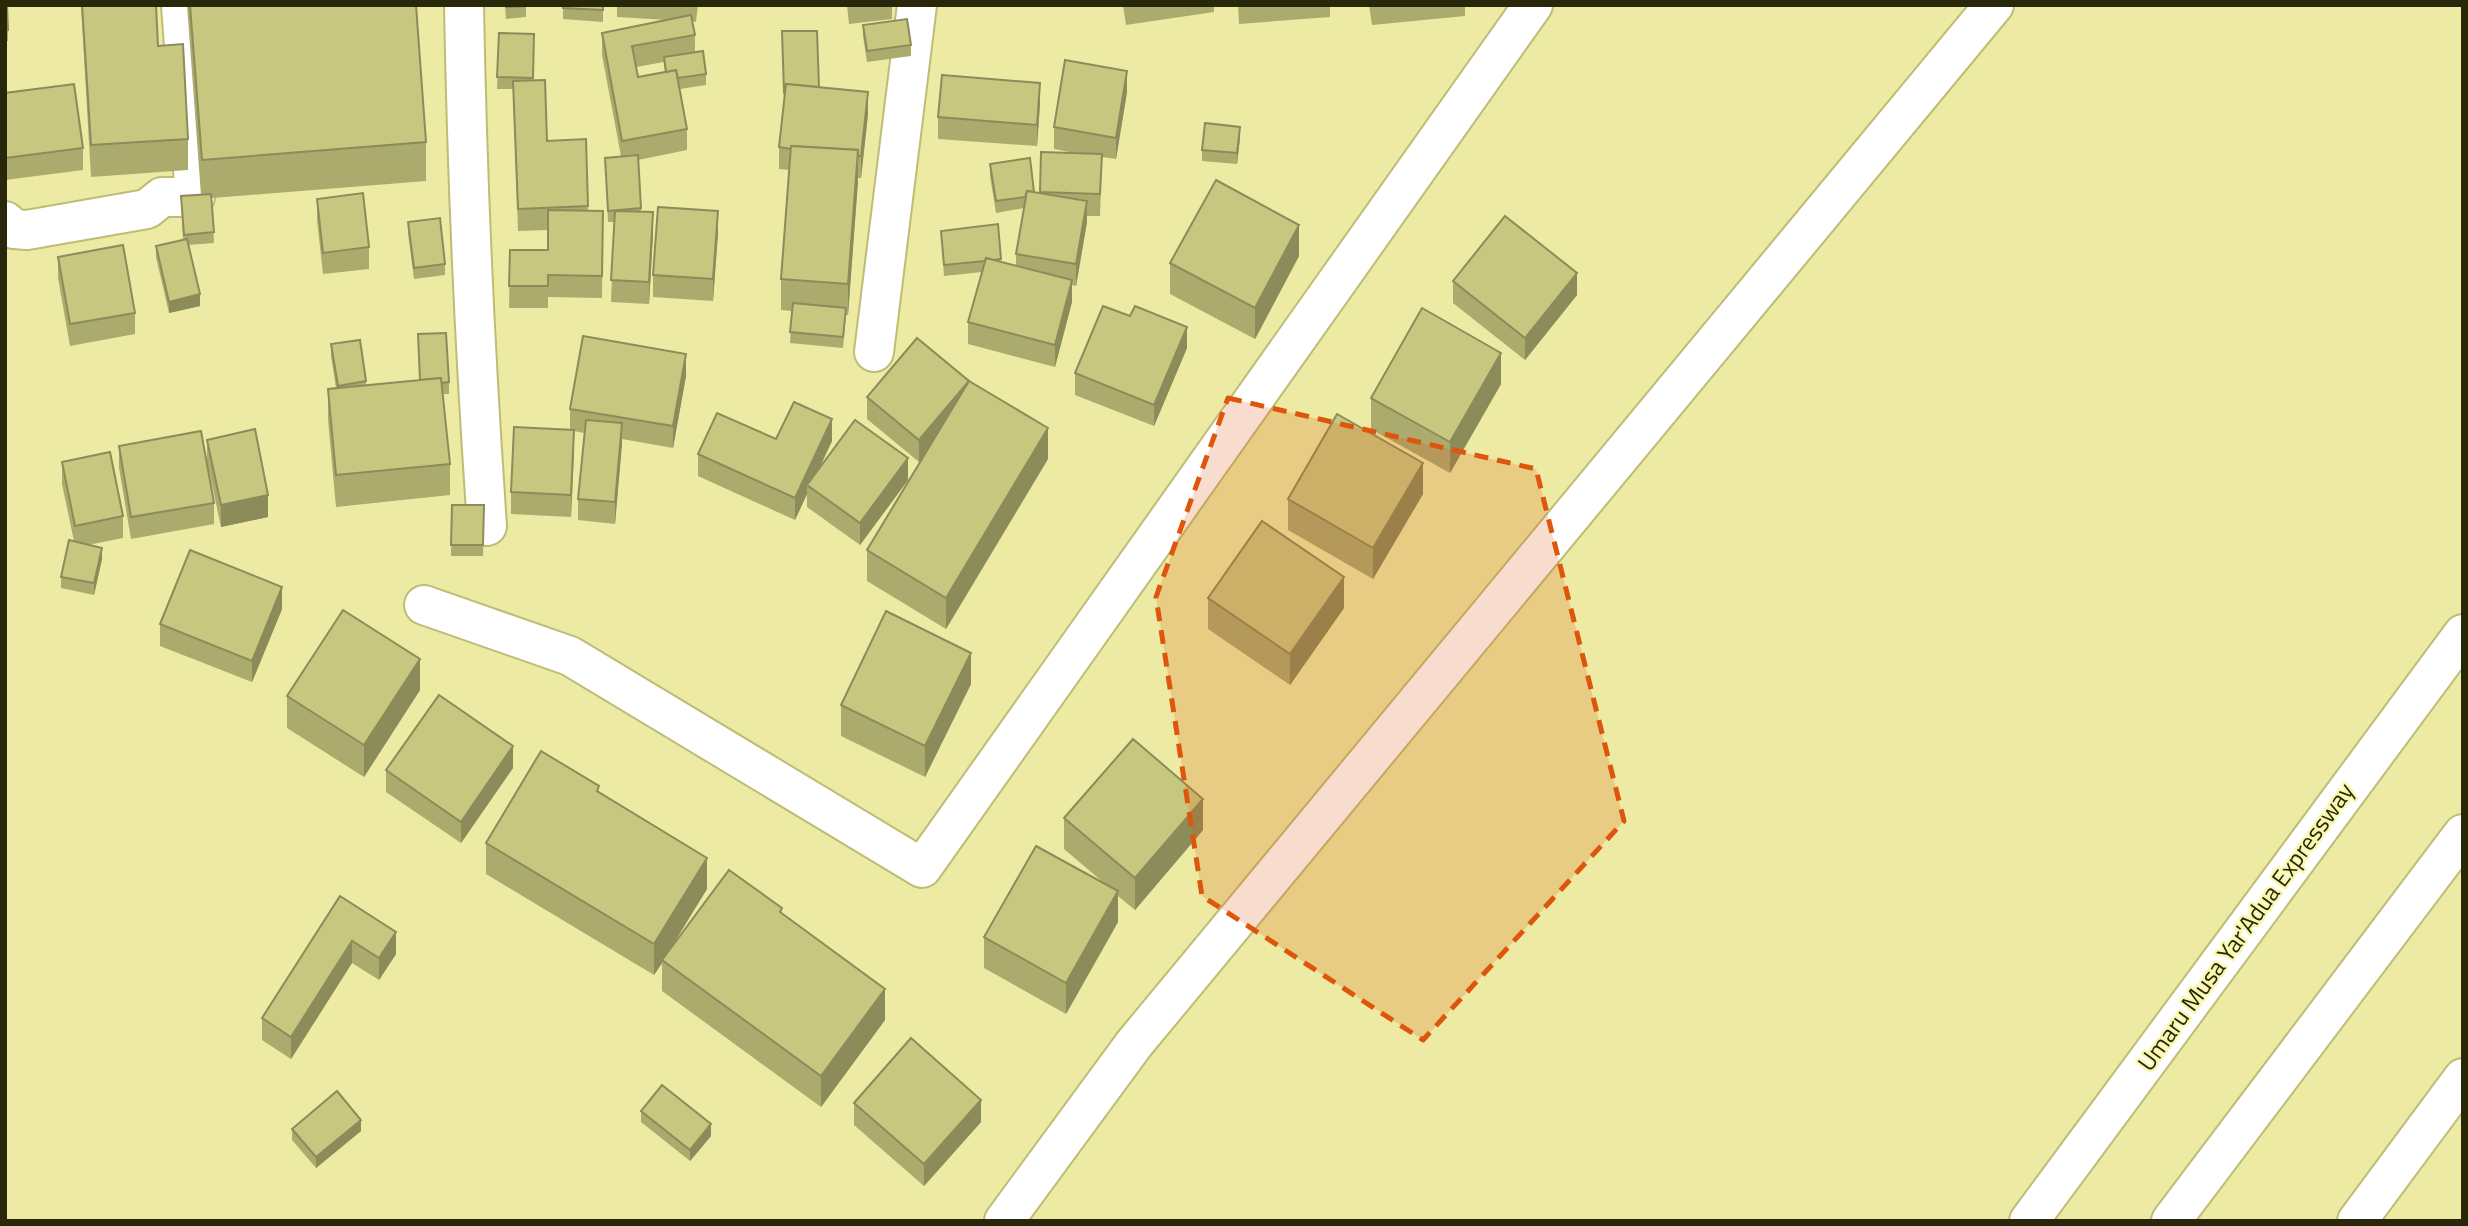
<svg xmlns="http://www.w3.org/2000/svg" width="2468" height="1226" font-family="'Titillium Web',sans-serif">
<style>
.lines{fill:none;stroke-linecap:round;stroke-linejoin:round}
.street-casing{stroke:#bebc76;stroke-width:42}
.highway-casing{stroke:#bebc76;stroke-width:42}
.street{stroke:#fff;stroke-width:38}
.highway{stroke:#fff;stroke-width:38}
.wall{fill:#acab6e;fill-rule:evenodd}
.shaded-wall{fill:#8c8b5a}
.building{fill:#c8c780;stroke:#8c8b5a;stroke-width:2}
.marked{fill:#de560c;fill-opacity:0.2;stroke:#de560c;stroke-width:5;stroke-dasharray:14 9;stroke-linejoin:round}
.labels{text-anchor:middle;stroke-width:5;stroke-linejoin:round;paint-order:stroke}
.street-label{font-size:24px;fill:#282709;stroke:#f9f8b0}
</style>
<rect width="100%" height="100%" fill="#eceaa3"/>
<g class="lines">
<defs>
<g id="street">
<path d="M 464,5 C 467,179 475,353 487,526"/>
<polyline points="5,221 14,229 27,230 147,209 162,197 195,197 181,5"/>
<polyline points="874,352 917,5"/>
<polyline points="424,605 570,656 922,868 1533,5"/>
<polyline points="1004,1221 1134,1044 1994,5"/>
</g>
<g id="highway">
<polyline points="2029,1221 2463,634"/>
<polyline points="2171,1221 2463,834"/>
<polyline points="2357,1221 2463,1078"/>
</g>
</defs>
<use href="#street" class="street-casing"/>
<use href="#highway" class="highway-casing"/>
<use href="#street" class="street"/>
<use href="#highway" class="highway"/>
</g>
<g class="wall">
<polygon points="5,5 8,30 8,41 5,41"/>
<polygon points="81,5 156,5 158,46 188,139 188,170 91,177"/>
<polygon points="187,5 416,5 426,142 426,181 212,198 214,243 188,245 200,306 169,313 156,257 156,246 183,240 181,196 201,195"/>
<polygon points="505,5 526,5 526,17 506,19"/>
<polygon points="563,5 603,5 603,22 563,19"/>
<path d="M 617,5 L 698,5 L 696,22 L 692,21 L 695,35 L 695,52 L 706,74 L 706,85 L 680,89 L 687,129 L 687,150 L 638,160 L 641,212 L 653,234 L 649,304 L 611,302 L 614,222 L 608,222 L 605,158 L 621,156 L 602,55 L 602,33 L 668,20 L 617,17 ZM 664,62 L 665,72 L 638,77 L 636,67 Z"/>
<polygon points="847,5 892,5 892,19 849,24"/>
<polygon points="1123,5 1214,5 1214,12 1126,25"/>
<polygon points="1238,5 1330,5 1330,17 1239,24"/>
<polygon points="1369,5 1465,5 1465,16 1372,25"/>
<polygon points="863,25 911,45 911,56 867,62 863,36"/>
<polygon points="782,31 819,87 868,114 861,178 858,178 848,315 846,315 843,348 790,343 792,311 781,310 781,279 789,170 779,169 779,147 784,103"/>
<polygon points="499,33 534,34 533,80 547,141 586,139 588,211 603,211 602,298 548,297 548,308 509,308 510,250 548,250 548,230 518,231 513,89 497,89"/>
<polygon points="1127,92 1116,159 1102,157 1100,216 1087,216 1087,222 1076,286 1072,285 1072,302 1055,367 968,344 968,322 982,272 944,276 941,231 998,224 1001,262 1016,266 1016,254 1024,208 996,213 990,176 990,164 1034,192 1040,193 1080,154 1054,149 1054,127"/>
<polygon points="5,93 83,148 83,170 5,180"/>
<polygon points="1040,104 1037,146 938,139 938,117"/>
<polygon points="1240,138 1237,164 1202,161 1202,150"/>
<polygon points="317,199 369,247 369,269 323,274 317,220"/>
<polygon points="408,222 445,264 445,275 414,279 408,233"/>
<polygon points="718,233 713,301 653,297 653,275"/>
<polygon points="1299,256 1255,339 1170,294 1170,263"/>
<polygon points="58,257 135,313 135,334 70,346 58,278"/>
<polygon points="1453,281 1577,295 1525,360 1453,303"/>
<polygon points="331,344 366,381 366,385 449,382 449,394 443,394 450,464 450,495 336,507 328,420 328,389 336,388 331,356"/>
<polygon points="1187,348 1154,426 1075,395 1075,373"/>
<polygon points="686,376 673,448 622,439 615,524 578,520 578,499 584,433 574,431 571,517 511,514 511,492 570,430 570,409"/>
<polygon points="1501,384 1450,473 1371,429 1371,398"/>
<polygon points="867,397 1048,459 946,629 867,581 867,550 924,456 919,462 867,419"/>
<polygon points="776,439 832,441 818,471 908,480 860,545 807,507 807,494 795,520 698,476 698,454"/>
<polygon points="207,440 268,517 221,527 207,461"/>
<polygon points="119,446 214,503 214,524 131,539 119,468"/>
<polygon points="62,462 123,516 123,538 88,545 102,559 94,595 61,588 61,577 74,541 62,484"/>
<polygon points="1423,494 1373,579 1288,530 1288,499"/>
<polygon points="452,505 484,505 483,556 451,556"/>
<polygon points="1208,598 1344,608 1290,685 1208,629"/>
<polygon points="282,609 252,682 160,646 160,624"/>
<polygon points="971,684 925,777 841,736 841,705"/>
<polygon points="420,690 364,777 287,728 287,696"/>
<polygon points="513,768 461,843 386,792 386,770"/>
<polygon points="599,792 707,889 671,947 782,913 885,1020 821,1107 662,991 662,963 654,975 486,874 486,843"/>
<polygon points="1064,818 1203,830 1135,910 1118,896 1118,922 1066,1014 984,968 984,937 1104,883 1064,849"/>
<polygon points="340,896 396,954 379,980 352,963 291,1059 262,1040 262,1018"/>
<polygon points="854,1103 981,1122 924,1186 854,1125"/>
<polygon points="641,1111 711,1136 690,1161 641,1122"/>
<polygon points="292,1129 361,1131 316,1168 292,1140"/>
</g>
<g class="shaded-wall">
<polygon points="1127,71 1127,92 1116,159 1116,138"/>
<polygon points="1040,83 1040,104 1037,146 1037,125"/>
<polygon points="868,92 868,114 861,178 861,156"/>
<polygon points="1240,127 1240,138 1237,164 1237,153"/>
<polygon points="858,150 858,182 848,315 848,284"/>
<polygon points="1087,201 1087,222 1076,286 1076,264"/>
<polygon points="718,211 718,233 713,301 713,279"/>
<polygon points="653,212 653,234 649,304 649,282"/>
<polygon points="1299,225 1299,256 1255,339 1255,308"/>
<polygon points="1577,273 1577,295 1525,360 1525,338"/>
<polygon points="1072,280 1072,302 1055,367 1055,345"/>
<polygon points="200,294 200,306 169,313 169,302"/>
<polygon points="1187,327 1187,348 1154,426 1154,405"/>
<polygon points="1501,353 1501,384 1450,473 1450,442"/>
<polygon points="686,354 686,376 673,448 673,426"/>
<polygon points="969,381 969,402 919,462 919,440"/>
<polygon points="832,419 832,441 810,488 807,485 807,494 795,520 795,498"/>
<polygon points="622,423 622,445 615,524 615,502"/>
<polygon points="1048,428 1048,459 946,629 946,598"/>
<polygon points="574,430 574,452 571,517 571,495"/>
<polygon points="908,458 908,480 860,545 860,523"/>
<polygon points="1423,463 1423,494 1373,579 1373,548"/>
<polygon points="268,495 268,517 221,527 221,505"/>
<polygon points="102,548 102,559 94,595 94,583"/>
<polygon points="1344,577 1344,608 1290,685 1290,654"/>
<polygon points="282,587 282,609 252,682 252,661"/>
<polygon points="971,653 971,684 925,777 925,746"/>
<polygon points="420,659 420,690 364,777 364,745"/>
<polygon points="513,746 513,768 461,843 461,822"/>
<polygon points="1203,799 1203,830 1135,910 1135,878"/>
<polygon points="707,858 707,889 663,961 662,960 662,963 654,975 654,944"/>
<polygon points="1118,891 1118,922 1066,1014 1066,983"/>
<polygon points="396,932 396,954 379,980 379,958"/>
<polygon points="352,941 352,963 291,1059 291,1037"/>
<polygon points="885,989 885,1020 821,1107 821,1076"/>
<polygon points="981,1100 981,1122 924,1186 924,1164"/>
<polygon points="361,1120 361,1131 316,1168 316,1157"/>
<polygon points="711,1124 711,1136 690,1161 690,1150"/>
</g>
<g class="building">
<polygon points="5,5 7,5 8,30 5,30"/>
<polygon points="82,5 156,5 158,46 183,44 188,139 91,145"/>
<polygon points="190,5 416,5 426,142 202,160"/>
<polygon points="506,5 526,5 526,6 506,7"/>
<polygon points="563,5 603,5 603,10 563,8"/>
<polygon points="691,15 695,35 632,46 638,77 676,70 687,129 622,141 602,33"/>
<polygon points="907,19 911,45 867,51 863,25"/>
<polygon points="782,31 817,31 819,87 786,84 785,91 784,92"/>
<polygon points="499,33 534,34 533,78 497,77"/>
<polygon points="703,51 706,74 678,78 676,70 666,72 664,57"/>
<polygon points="1065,60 1127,71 1116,138 1054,127"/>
<polygon points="942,75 1040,83 1037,125 938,117"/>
<polygon points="545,80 547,141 586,139 588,206 518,209 513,81"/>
<polygon points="74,84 83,148 5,158 5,93"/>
<polygon points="786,84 868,92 861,156 858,156 858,150 791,146 791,149 779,147"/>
<polygon points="1205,123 1240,127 1237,153 1202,150"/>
<polygon points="791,146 858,150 848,284 781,279"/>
<polygon points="1041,152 1102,154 1100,194 1040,192"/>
<polygon points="638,155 641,208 608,211 605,158"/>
<polygon points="1030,158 1034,192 1027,191 1025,197 996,201 990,164"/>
<polygon points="1216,180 1299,225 1255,308 1170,263"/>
<polygon points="1027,191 1087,201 1076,264 1016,254"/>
<polygon points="363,193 369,247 323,253 317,199"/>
<polygon points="211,194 214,232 184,235 181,196"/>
<polygon points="658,207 718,211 713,279 653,275"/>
<polygon points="548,210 603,211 602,276 548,275 548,286 509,286 510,250 548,250"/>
<polygon points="615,211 653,212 649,282 611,280"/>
<polygon points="1505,216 1577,273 1525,338 1453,281"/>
<polygon points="440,218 445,264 414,268 408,222"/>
<polygon points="998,224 1001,259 993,260 986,258 985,261 944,265 941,231"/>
<polygon points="187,239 200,294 169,302 156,246"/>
<polygon points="123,245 135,313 70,324 58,257"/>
<polygon points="986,258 1072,280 1055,345 968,322"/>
<polygon points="793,303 846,308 843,337 790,332"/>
<polygon points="1103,306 1130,316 1135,306 1187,327 1154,405 1075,373"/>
<polygon points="1422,308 1501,353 1450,442 1371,398"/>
<polygon points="446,333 449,382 441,383 441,378 420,380 418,334"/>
<polygon points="583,336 686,354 673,426 570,409"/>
<polygon points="917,338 969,381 919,440 867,397"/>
<polygon points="360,340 366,381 338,386 331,344"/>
<polygon points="441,378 450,464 336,475 328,389"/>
<polygon points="969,381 1048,428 946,598 867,550"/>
<polygon points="794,402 832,419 795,498 698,454 717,413 776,439"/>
<polygon points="1337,414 1423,463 1373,548 1288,499"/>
<polygon points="586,420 622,423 615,502 578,499"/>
<polygon points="855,420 908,458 860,523 807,485"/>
<polygon points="514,427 574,430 571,495 511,492"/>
<polygon points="255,429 268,495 221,505 207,440"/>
<polygon points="201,431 214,503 131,517 119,446"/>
<polygon points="110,452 123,516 75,526 62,462"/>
<polygon points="452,505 484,505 483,545 451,545"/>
<polygon points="1262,521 1344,577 1290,654 1208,598"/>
<polygon points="69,540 102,548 94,583 61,577"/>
<polygon points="190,550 282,587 252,661 160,624"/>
<polygon points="343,610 420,659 364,745 287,696"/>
<polygon points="886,611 971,653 925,746 841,705"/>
<polygon points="439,695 513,746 461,822 386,770"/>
<polygon points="1133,739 1203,799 1135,878 1064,818"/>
<polygon points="541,751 599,786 597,791 707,858 654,944 486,843"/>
<polygon points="1036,846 1118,891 1066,983 984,937"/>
<polygon points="729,870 782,908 780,912 885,989 821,1076 662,960"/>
<polygon points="340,896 396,932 379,958 352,941 291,1037 262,1018"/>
<polygon points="911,1038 981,1100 924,1164 854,1103"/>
<polygon points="662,1085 711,1124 690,1150 641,1111"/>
<polygon points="337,1091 361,1120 316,1157 292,1129"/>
</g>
<path class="marked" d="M 1228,398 L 1536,469 L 1624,821 L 1423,1040 L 1202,896 L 1156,597 Z"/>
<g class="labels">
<g class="street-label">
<text transform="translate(2246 927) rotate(-54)" y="8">Umaru Musa Yar'Adua Expressway</text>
</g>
</g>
<rect width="2468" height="1226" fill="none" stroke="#282709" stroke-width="14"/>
</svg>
